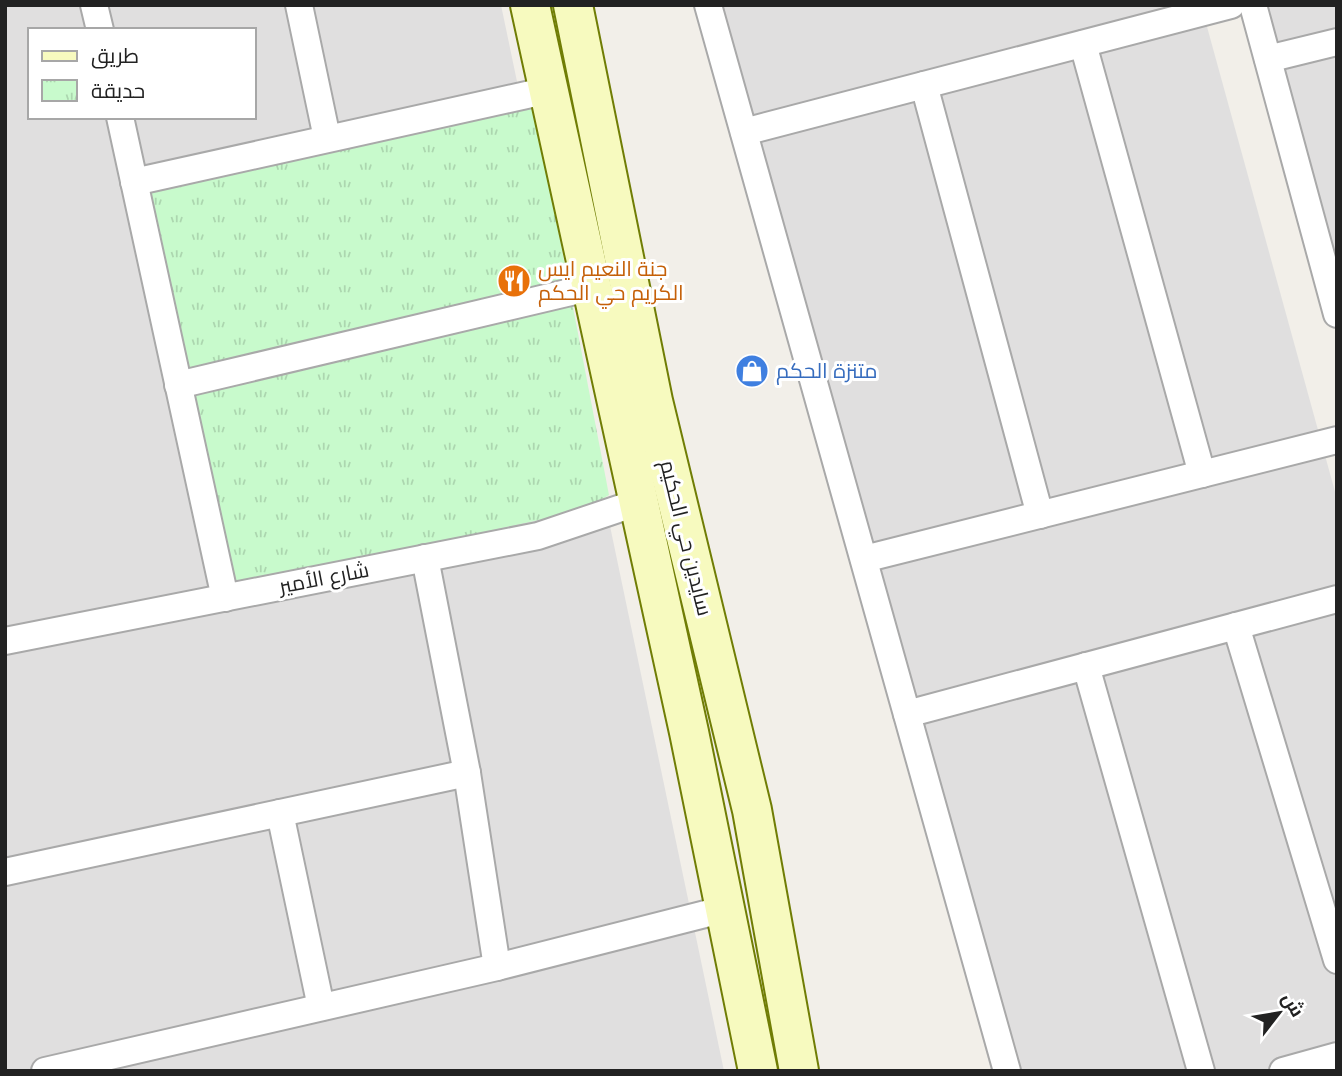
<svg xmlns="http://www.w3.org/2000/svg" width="1342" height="1076" font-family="'Noto Sans',Cairo,sans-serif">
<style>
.residential{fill:#e0dfdf;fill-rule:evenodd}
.park{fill:url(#park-tufts)}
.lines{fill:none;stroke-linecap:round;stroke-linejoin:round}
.street-casing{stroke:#a9a9a9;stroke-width:30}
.secondary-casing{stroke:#707d05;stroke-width:42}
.street{stroke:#fff;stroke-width:26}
.secondary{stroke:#f7fabf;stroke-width:38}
.labels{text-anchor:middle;stroke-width:6;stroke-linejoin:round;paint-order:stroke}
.food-label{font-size:21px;fill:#c56008;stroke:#fff;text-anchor:start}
.shop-label{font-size:21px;fill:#366cbe;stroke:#fff;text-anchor:start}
.street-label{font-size:21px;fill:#222;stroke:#fff}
</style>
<defs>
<pattern id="park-tufts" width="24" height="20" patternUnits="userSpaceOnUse" patternTransform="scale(1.75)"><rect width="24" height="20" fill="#c8facc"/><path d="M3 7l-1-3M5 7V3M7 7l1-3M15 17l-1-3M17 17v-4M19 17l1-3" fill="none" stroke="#acd6af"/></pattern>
</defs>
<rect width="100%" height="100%" fill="#f2efe9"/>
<g class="residential">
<path d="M 5,5 L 501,5 L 724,1071 L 5,1071 ZM 30,30 L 254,30 L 254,117 L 30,117 Z"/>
<polygon points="717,5 1201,5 1337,499 1337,1071 991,1071"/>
<polygon points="1260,5 1337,5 1337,35 1273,51"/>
<polygon points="1337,45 1337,302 1272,61"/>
</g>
<polygon class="park" points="534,104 609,495 585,510 233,586 148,189"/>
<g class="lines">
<defs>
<g id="street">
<polyline points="94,5 100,30"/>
<polyline points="299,5 327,138"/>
<polyline points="708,5 1007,1071"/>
<polyline points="1253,5 1337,314"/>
<polyline points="1083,44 1202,474"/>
<polyline points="1268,59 1337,42"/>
<polyline points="924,85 1040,515"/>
<polyline points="120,117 225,598"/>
<polyline points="744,132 1231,5"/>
<polyline points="134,182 549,90"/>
<polyline points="178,385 592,287"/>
<polyline points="425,558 467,773 497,967"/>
<polyline points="864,559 1337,440"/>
<polyline points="1236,626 1337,960"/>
<polyline points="5,641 538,536 639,502"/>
<polyline points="1086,666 1201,1071"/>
<polyline points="907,714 1337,599"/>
<polyline points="280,813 321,1007"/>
<polyline points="5,872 467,773"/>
<polyline points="45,1071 497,967 725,909"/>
<polyline points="1283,1071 1337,1056"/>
</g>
<g id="secondary">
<polyline points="530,5 689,732 758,1071"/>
<polyline points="573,5 653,401 752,810 799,1071"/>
</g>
</defs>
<use href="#street" class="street-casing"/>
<use href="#secondary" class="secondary-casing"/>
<use href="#street" class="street"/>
<use href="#secondary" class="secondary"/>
</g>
<defs>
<symbol id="restaurant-disc" viewBox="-11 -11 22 22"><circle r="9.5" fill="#e8710a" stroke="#fff"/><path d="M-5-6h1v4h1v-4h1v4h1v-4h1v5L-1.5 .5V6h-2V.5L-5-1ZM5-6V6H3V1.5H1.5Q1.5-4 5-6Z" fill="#fff"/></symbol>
<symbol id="shop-disc" viewBox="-11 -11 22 22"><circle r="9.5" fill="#3f7fe0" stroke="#fff"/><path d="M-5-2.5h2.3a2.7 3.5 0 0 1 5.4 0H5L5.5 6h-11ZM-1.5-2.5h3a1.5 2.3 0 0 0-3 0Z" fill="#fff"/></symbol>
</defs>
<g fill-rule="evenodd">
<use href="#restaurant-disc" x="495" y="262" width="38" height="38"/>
<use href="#shop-disc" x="733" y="352" width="38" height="38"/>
</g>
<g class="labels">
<g class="food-label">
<text x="538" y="276">جنة النعيم ايس<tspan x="538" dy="24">الكريم حي الحكم</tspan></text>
</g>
<g class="shop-label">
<text x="776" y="378">متنزة الحكم</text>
</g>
<g class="street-label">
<text transform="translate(686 538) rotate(76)" y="7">سايدين حي الحكيم</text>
<text transform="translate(324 578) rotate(-11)" y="7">شارع الأمير</text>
</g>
</g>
<rect width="1342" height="1076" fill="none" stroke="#222222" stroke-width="14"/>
<rect x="28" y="28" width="228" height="91" fill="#ffffff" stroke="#a7a7a7" stroke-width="2"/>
<rect x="42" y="51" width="35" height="10" fill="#f7fabf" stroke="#a7a7a7" stroke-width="2"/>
<text x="91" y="63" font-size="21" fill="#222222">طريق</text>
<rect x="42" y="80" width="35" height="21" fill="url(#park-tufts)" stroke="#a7a7a7" stroke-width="2"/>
<text x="91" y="98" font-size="21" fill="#222222">حديقة</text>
<g transform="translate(1279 1013) rotate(59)" stroke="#ffffff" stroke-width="5" paint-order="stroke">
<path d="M0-5L12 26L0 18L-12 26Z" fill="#222222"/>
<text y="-10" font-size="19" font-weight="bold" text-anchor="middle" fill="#222222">ش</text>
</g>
</svg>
